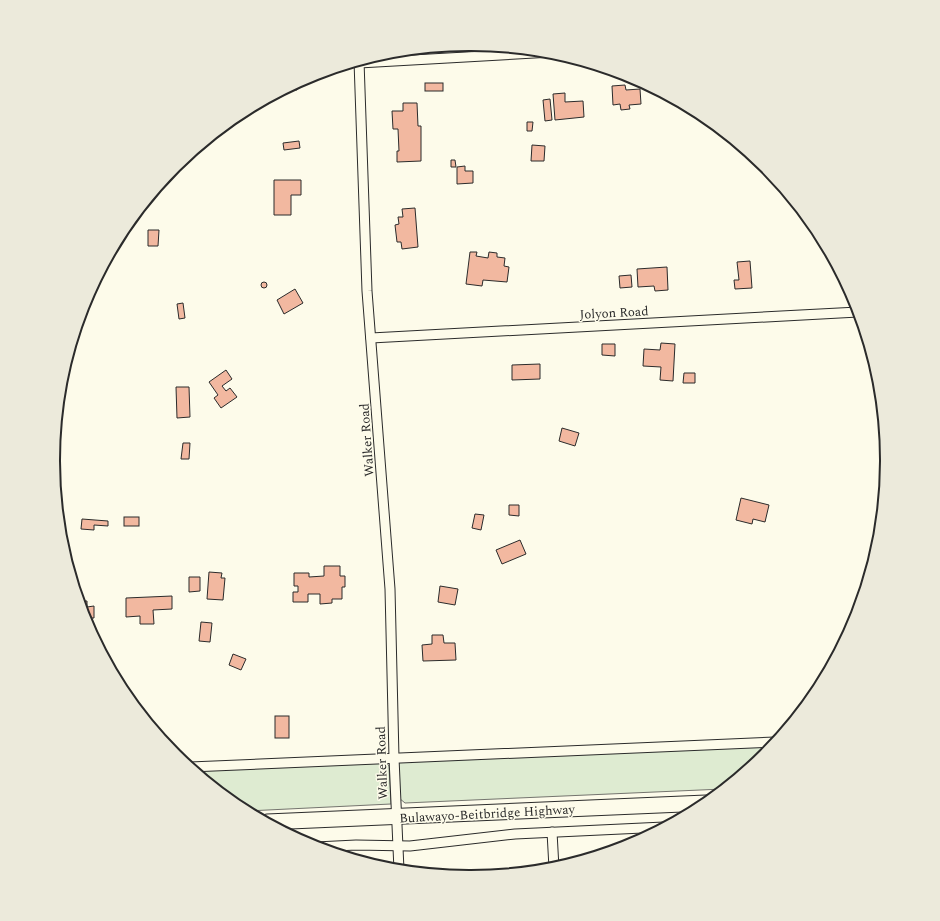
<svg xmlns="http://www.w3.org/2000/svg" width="940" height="921" font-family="Spectral,serif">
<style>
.green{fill:#deebd1;stroke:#74746e}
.building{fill:#f2b8a0;stroke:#2b2b2b}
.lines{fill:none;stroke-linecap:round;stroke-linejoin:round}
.minor-casing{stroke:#2b2b2b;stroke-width:11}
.trunk-casing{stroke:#2b2b2b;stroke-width:17}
.minor{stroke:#fdfbea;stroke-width:9}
.trunk{stroke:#fdfbea;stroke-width:15}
.labels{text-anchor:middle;stroke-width:3;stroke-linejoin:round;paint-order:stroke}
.street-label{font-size:13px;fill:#2b2b2b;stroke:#fdfbea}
.rim{fill:none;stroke:#2b2b2b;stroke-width:2}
</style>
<rect width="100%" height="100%" fill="#fdfbea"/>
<g class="green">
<polygon points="773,745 764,755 723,789 405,803 399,798 397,760"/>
<polygon points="386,762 389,766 391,804 247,811 238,807 194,770"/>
</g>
<g class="building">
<polygon points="297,83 297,90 288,89 288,88"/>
<rect x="425" y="83" width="18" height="8"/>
<polygon points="625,85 626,90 640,89 641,104 629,105 630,109 621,110 620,104 613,105 612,86"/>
<polygon points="565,93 565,102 583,101 584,117 555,120 553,94"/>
<polygon points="550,99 552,120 545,121 543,100"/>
<polygon points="403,103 417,103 418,126 421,126 421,161 397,162 397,151 399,151 398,129 393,129 392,111 403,111"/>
<polygon points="527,122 533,122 532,131 527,131"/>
<polygon points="299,141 300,148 284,150 283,143"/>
<polygon points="532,145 545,146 544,161 531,161"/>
<polygon points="451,160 455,160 456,167 451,167"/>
<polygon points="465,166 465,171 473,171 473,183 457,184 457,167"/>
<polygon points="274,180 301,180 301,195 291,195 291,215 274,215"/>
<polygon points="415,208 418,247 402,249 401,242 397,242 395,225 399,224 398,217 403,217 402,209"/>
<polygon points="148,230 159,230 158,246 148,246"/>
<polygon points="470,252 477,252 476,256 488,258 489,252 497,253 497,257 505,258 504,266 509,267 507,282 483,280 482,286 466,284"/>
<polygon points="750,261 752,288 735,289 734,280 739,280 737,262"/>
<polygon points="667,267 668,290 655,291 654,286 638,287 637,269"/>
<polygon points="631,275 632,287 620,288 619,276"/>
<circle cx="264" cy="285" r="3"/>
<polygon points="295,289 303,303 284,314 277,300"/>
<polygon points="183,303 185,318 179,319 177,304"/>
<polygon points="661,343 675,344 673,381 660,380 661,367 643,366 644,349 660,350"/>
<polygon points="602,344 615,344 615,356 602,355"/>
<polygon points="540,364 540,379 512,380 512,365"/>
<polygon points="226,370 232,379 222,386 226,391 230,388 237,397 221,408 214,398 218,395 209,382"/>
<polygon points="684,373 695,373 695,383 683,383"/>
<polygon points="176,387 189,387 190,417 177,418"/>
<polygon points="562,428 579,433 575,446 559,441"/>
<polygon points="183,443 190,443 189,459 181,459"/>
<polygon points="741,498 769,505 765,522 753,519 752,524 736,520"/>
<polygon points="509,505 519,505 519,516 509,515"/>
<polygon points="475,514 484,515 481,530 472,528"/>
<rect x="124" y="517" width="15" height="9"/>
<polygon points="82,519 108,521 108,526 94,525 94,530 81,529"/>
<polygon points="520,540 526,554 502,564 496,550"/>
<polygon points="324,566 340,566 340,576 345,576 345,587 342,587 342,599 332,599 332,603 320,604 320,594 308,594 308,602 293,602 293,592 298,592 298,586 294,586 294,573 309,573 309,577 324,576"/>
<polygon points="209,572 222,573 221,578 225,578 223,600 207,599"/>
<polygon points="189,577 200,577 200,591 189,592"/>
<polygon points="440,586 458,589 455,605 438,602"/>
<polygon points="172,596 172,609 153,610 154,624 140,624 140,616 126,617 126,598"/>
<polygon points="78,597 81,597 82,601 87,601 87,607 94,606 94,618 85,618"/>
<polygon points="201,622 212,623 210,642 199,641"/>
<polygon points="432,635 443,635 444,643 455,643 456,660 423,661 422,645 432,644"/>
<polygon points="233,654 246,659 241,670 229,665"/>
<rect x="275" y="716" width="14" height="22"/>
</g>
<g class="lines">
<defs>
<g id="minor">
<polyline points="359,61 367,291 390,589 394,758 399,870"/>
<polyline points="359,63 552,52"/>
<polyline points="371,338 858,312"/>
<polyline points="190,767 775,742"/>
<polyline points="552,832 554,868"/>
<polyline points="316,847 356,845 410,846 515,834 664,827"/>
</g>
<polyline id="trunk" points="267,822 706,803"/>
</defs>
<use href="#minor" class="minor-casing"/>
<use href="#trunk" class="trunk-casing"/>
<use href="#minor" class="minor"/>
<use href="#trunk" class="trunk"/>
</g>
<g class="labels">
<g class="street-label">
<text transform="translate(614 312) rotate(-3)" y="5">Jolyon Road</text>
<text transform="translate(366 440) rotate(-94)" y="5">Walker Road</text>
<text transform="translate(381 763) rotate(-92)" y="5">Walker Road</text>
<text transform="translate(487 813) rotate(-3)" y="5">Bulawayo-Beitbridge Highway</text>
</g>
</g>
<path d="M0 0H940V921H0ZM469 51H471A409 409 0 0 1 880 460V461A409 409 0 0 1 471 870H469A409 409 0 0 1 60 461V460A409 409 0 0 1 469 51Z" fill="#eceadb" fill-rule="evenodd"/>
<path class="rim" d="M469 51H471A409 409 0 0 1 880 460V461A409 409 0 0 1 471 870H469A409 409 0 0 1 60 461V460A409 409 0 0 1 469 51Z"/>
</svg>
